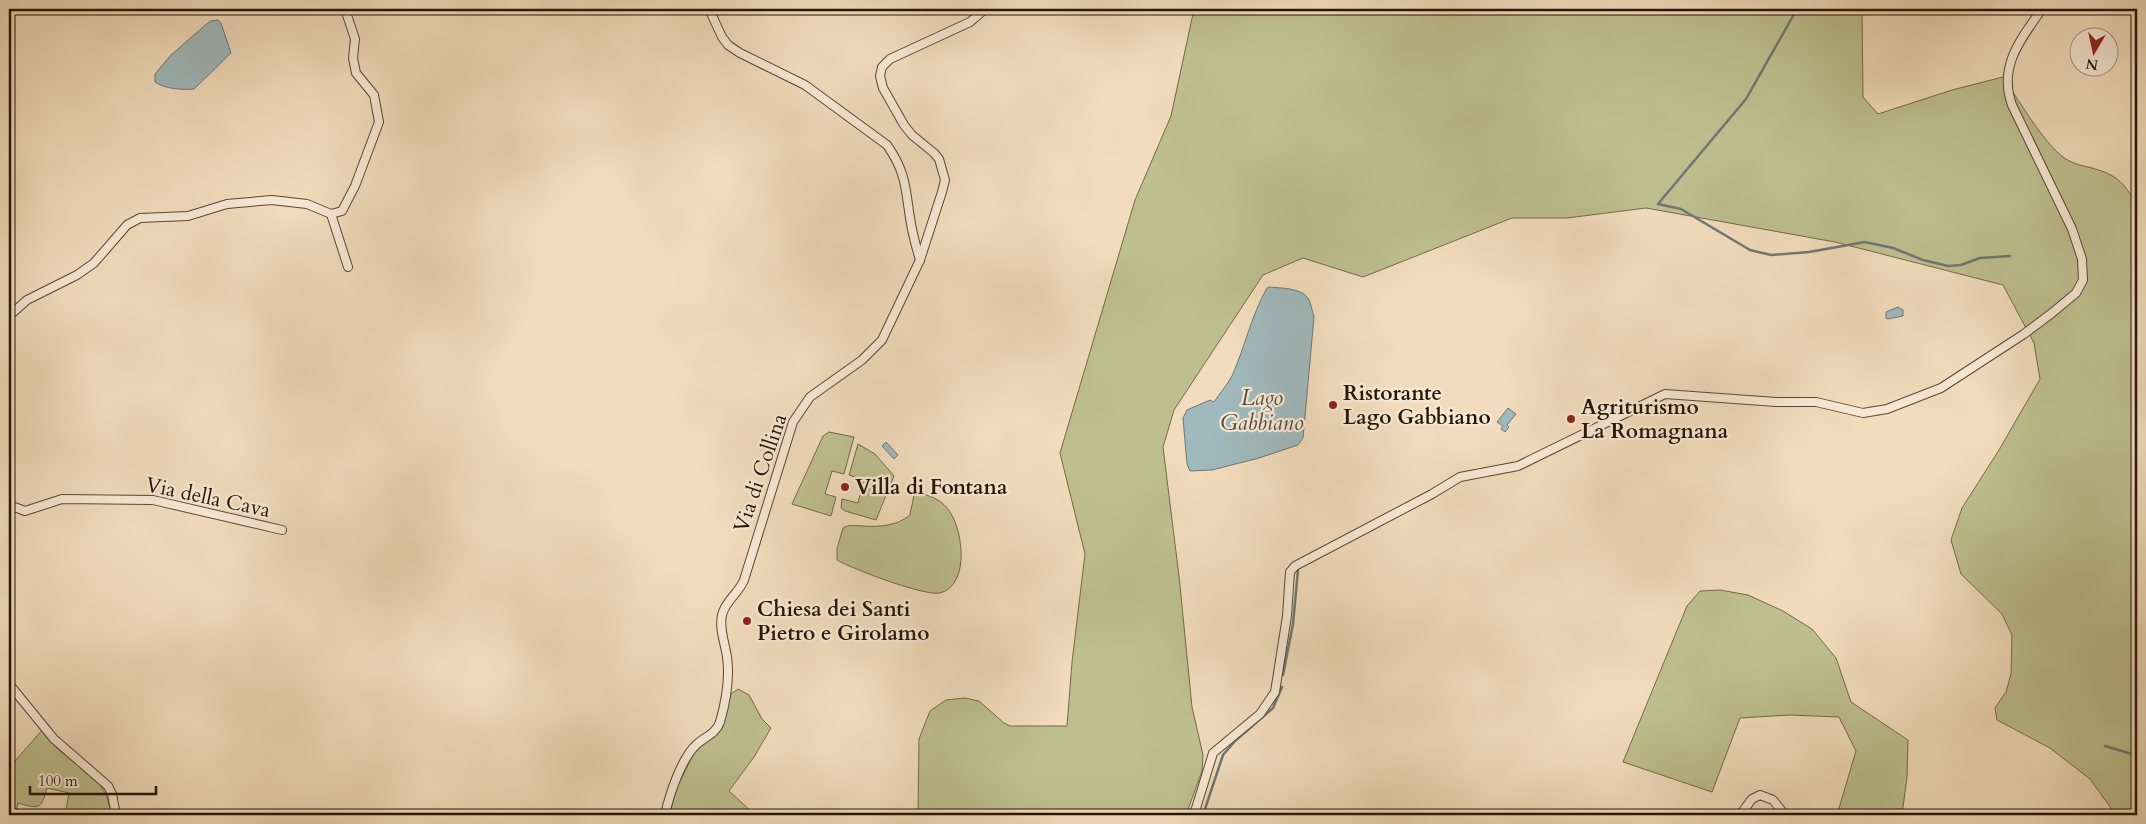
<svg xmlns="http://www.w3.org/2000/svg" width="2146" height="824" font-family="Cardo,serif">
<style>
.green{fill:#bebf8f;stroke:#716a4a}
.water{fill:#a0b9bc;stroke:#6e7773}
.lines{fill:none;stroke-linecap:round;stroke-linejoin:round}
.stream{stroke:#6e7773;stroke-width:2.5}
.minor-casing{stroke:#584734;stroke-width:10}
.minor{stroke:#f7e8d4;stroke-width:8}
.poi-dot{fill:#8f2418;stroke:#f7e8d4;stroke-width:2}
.labels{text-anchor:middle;stroke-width:4.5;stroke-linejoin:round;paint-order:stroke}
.poi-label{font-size:21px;font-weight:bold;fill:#241506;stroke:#f7e8d4;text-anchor:start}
.street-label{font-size:21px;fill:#241506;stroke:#f7e8d4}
.water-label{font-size:22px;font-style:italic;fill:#4f4e46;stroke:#f7e8d4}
</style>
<rect width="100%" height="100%" fill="#f2dcbd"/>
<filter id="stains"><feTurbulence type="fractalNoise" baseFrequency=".004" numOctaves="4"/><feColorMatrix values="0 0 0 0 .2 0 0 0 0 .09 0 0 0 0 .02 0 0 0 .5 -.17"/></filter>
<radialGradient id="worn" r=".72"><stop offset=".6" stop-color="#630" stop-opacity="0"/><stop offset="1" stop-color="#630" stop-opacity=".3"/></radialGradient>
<g class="green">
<path d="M 1194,9 L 1862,9 L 1863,97 L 1878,114 L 1952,90 L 2003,77 C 2018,99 2043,142 2063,157 C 2071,163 2079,165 2088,167 C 2116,174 2123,181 2137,205 L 2137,815 L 2116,815 L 2090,779 L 2050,748 L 1997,720 L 1995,708 L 2006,692 L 2011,674 L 2012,635 L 2002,614 L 1961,574 L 1951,540 L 1962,508 L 1999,450 L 2040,379 L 2034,343 L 2003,285 L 1835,242 L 1646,208 L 1567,218 L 1512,218 L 1363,277 L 1303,258 L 1263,275 L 1174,410 L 1163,447 L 1179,576 L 1192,707 L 1203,755 L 1202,771 L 1186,815 L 918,815 L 919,739 L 930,711 L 946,700 L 965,698 L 979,701 L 1004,723 L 1010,726 L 1067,726 L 1072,662 L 1085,554 L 1060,453 L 1135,200 L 1171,116 Z"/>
<polygon points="829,432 854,437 844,474 832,471 825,494 836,497 831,516 792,504 823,436"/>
<polygon points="858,444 875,454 894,476 876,520 845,511 841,508 842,499 858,503 864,480 849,475"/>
<path d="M 917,493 C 929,495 940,499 947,508 C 963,526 971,585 940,593 C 923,596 853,569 837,560 L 837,549 L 843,528 C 849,524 856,526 863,526 C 880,527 897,526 910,515 L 914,495 Z"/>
<polygon points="1720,590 1748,595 1783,611 1812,629 1836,658 1851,702 1908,740 1907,777 1902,815 1837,815 1856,751 1839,717 1789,715 1740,718 1712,792 1623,762 1687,606 1700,591"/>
<polygon points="738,689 749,695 762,719 771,728 754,757 729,791 755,815 669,815 677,787 695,751 714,736 722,725 731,694"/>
<path d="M 43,729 C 61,767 105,764 111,815 L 65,815 L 69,793 L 47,788 C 41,810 39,809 18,803 L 15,815 L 9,815 L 9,768 Z"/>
</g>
<g class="water">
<path d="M 218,20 L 221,23 L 231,53 L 194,89 C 182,90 165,89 155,82 L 155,74 L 171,55 L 210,21 Z"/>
<path d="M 1269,287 C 1280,288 1301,288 1308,298 C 1311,303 1312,311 1314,317 L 1303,438 L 1298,445 L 1259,458 L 1212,470 L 1190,471 L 1187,464 L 1183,418 L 1187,410 L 1210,400 L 1214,402 C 1220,393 1227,385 1232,376 C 1245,347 1251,316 1267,288 Z"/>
<polygon points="1898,307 1903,310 1903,316 1888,319 1886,318 1886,312"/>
<polygon points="1508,408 1516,414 1507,425 1509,427 1505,432 1501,429 1503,426 1497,422"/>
<polygon points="886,442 898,455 894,459 882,446"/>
</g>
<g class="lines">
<g class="stream">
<polyline points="1658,204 1681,209 1750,250 1771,255 1809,252 1865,242 1893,248 1923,260 1948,266 1961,265 1980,258 2010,256"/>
<polyline points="1658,204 1746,99 1797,9"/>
<polyline points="1283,675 1293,624 1298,570"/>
<polyline points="2105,746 2132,754 2137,753"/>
<polyline points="1203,815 1223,755 1235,741 1273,708 1282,687"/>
</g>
<defs>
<g id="minor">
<path d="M 709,9 L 722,37 L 728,45 L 740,53 L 805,85 L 887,145 C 909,176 905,195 912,229 C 914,239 917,250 920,260"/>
<polyline points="331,214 348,267"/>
<polyline points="9,316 27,300 77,275 94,263 127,225 140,218 188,216 227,204 272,200 307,204 331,214 342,211 355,186 379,122 374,95 356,73 353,58 355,39 345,9"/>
<polyline points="9,505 25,511 62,499 153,500 282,530"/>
<polyline points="9,684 54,739 108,786 112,794 116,815"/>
<path d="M 665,815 C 669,796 681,759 696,745 C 704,737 716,734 720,722 C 726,701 730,678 727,657 C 725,643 719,629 722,615 C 725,601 739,593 744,580 L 793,422 L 810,397 L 862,360 L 882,340 L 920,260 L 942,192 L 945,180 L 939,159 L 934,153 L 912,135 L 904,125 L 883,88 L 880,76 L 882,67 L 890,59 L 970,22 L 985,9"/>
<path d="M 1194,815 L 1213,753 L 1260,714 L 1275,692 L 1287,616 L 1290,572 L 1295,566 L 1432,494 L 1460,477 L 1518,466 L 1665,394 L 1776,402 L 1816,402 L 1863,413 L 1887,409 L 1941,388 L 2024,334 L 2052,313 L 2076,293 L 2083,280 L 2082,259 L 2072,229 L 2012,105 C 1998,66 2021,39 2042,9"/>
<polyline points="1740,815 1752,799 1760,795 1773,800 1785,815"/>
</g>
</defs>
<use href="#minor" class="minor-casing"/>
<use href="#minor" class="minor"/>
</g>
<g class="poi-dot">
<circle cx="1333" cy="405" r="5"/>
<circle cx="1571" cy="419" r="5"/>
<circle cx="845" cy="487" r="5"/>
<circle cx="747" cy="621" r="5"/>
</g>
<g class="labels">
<g class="poi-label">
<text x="1343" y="400">Ristorante<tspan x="1343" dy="24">Lago Gabbiano</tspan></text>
<text x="1581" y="414">Agriturismo<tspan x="1581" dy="24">La Romagnana</tspan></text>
<text x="855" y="494">Villa di Fontana</text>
<text x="757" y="616">Chiesa dei Santi<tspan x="757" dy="24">Pietro e Girolamo</tspan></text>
</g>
<g class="street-label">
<text transform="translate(760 473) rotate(-71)" y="7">Via di Collina</text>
<text transform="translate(208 497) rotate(12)" y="7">Via della Cava</text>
</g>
<g class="water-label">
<text x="1262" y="405">Lago<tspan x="1262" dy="25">Gabbiano</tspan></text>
</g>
</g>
<rect width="2146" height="824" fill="none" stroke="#f2dcbd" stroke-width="30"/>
<rect x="10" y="10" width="2126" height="804" fill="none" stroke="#241506" stroke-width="2.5"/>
<rect x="15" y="15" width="2116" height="794" fill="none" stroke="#241506"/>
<g transform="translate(2094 52) rotate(189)"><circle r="24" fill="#f7e8d4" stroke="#a39482"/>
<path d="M0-4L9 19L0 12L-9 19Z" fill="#8f2418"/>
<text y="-8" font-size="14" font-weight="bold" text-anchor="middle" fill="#241506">N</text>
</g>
<path d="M30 786v8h126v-8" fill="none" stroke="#241506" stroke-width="2.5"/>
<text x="38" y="786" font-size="15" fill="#241506" stroke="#f7e8d4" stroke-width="4" paint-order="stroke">100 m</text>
<rect width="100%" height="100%" filter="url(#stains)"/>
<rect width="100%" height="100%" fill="url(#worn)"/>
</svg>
